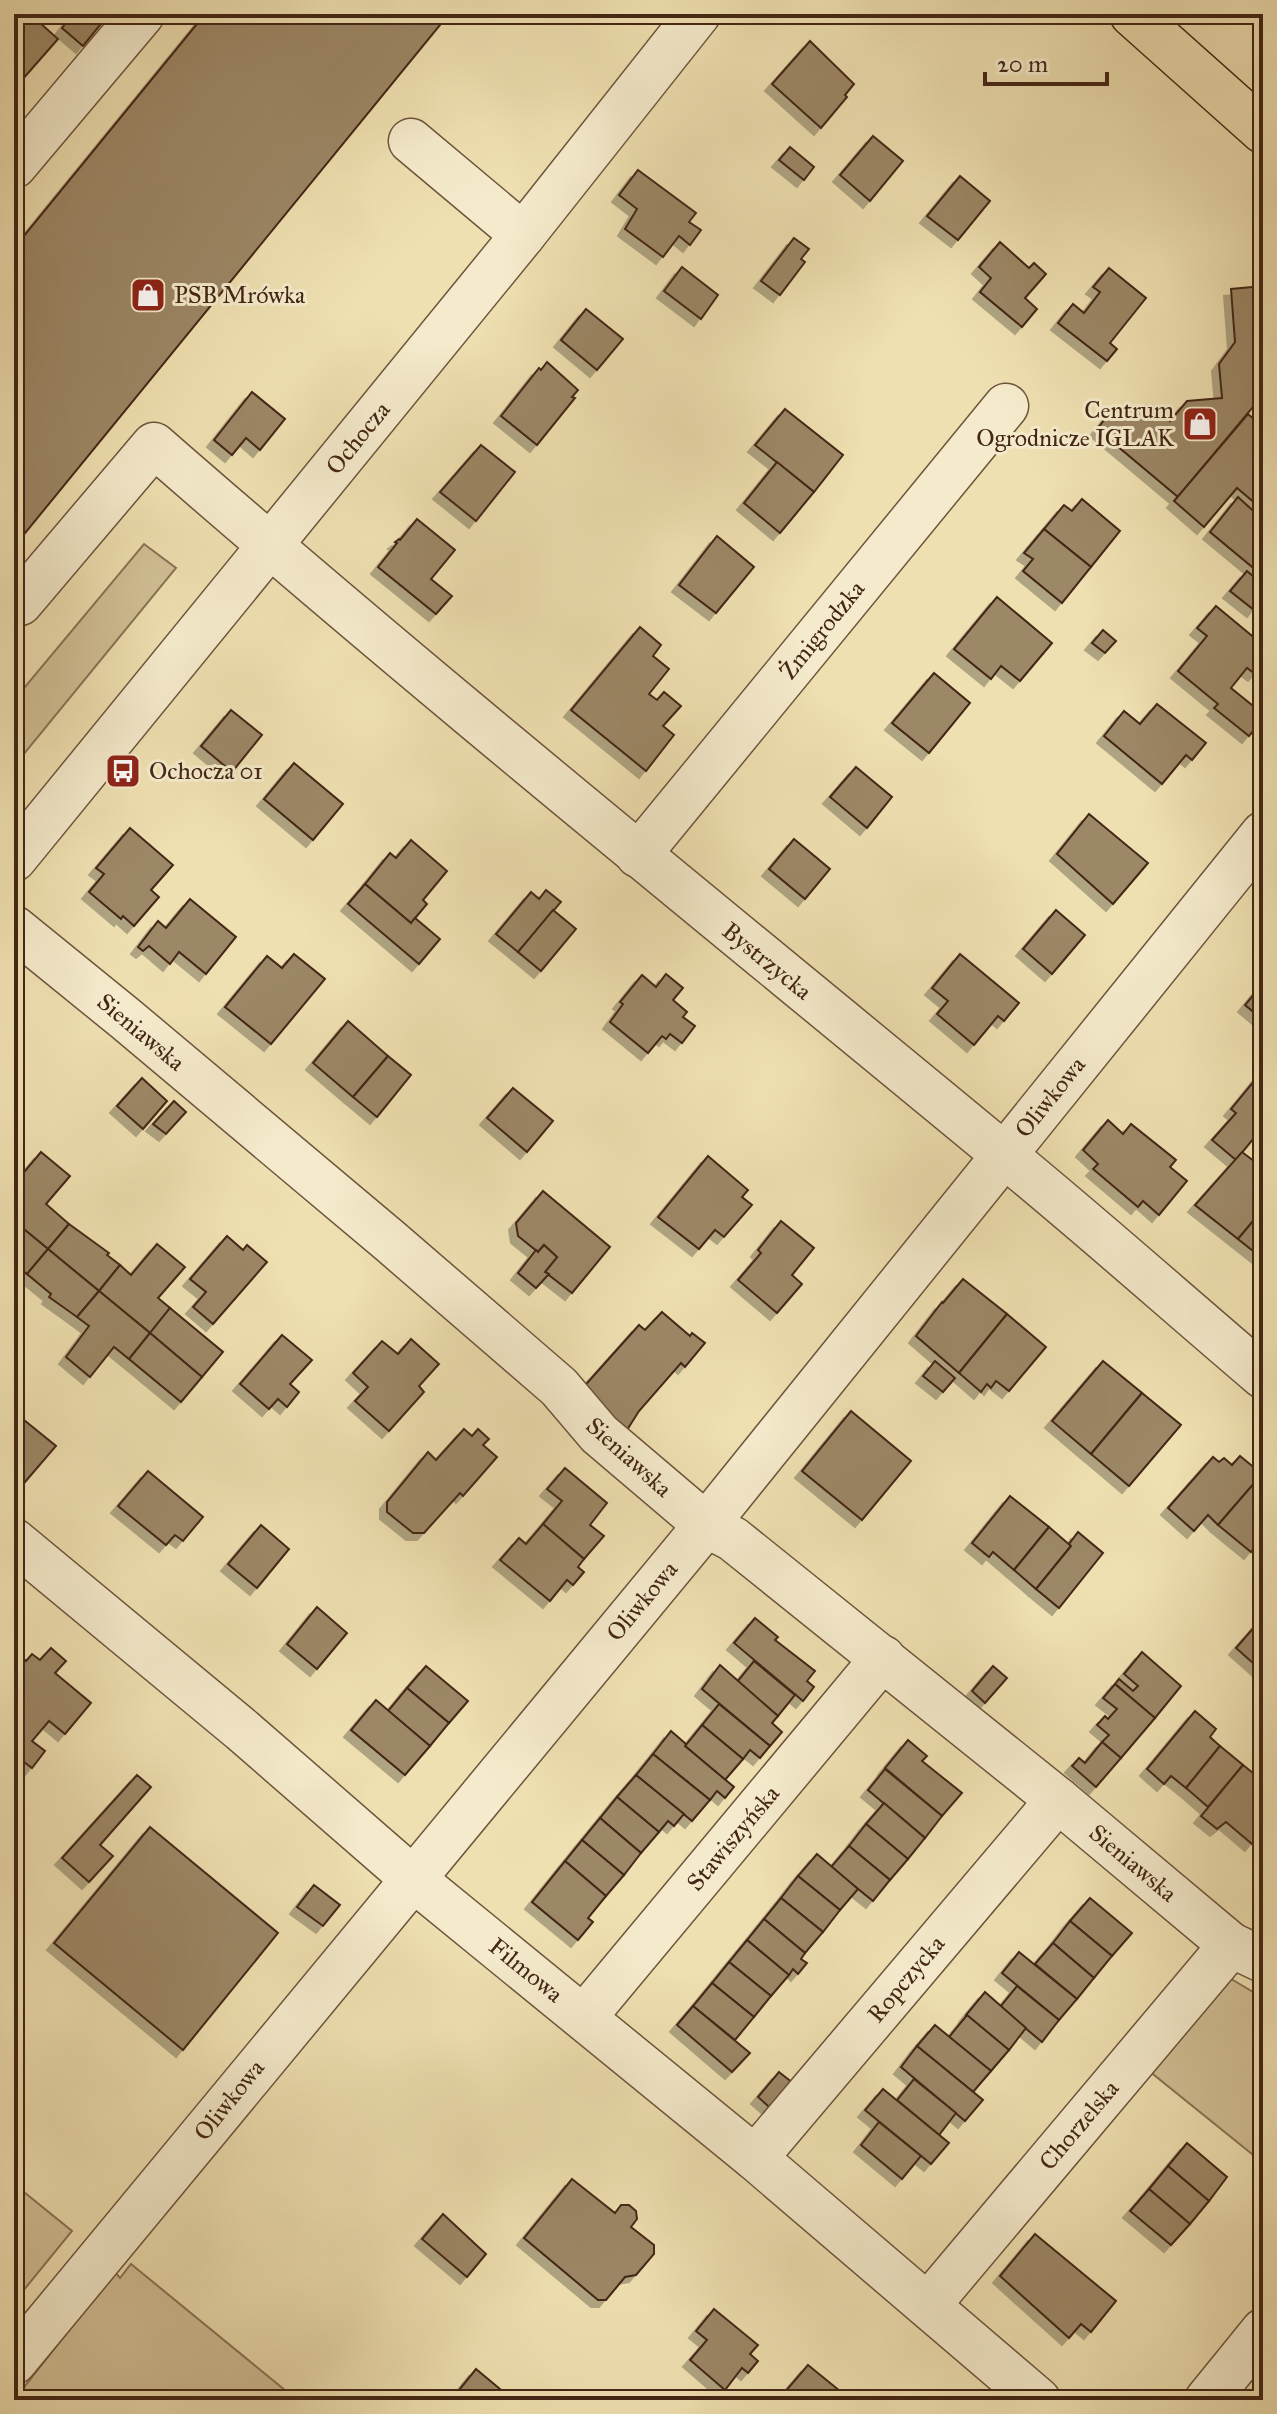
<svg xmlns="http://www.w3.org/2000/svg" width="1277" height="2414" font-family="'IM FELL Great Primer',serif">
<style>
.green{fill:#d2c096;stroke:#8a7356;stroke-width:2}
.building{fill:#9c8766;stroke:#432615;stroke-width:2;filter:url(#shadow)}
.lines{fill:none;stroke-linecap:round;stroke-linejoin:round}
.minor-casing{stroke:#6e543c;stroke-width:47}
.major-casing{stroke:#432615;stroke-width:47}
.minor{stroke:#f5ebcc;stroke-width:44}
.major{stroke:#efe0b1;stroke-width:44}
.labels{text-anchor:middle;stroke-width:6;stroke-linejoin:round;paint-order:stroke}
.poi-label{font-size:24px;fill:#432615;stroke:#f5ebcc;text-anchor:start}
.street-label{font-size:24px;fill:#432615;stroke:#f5ebcc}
</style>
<defs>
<filter id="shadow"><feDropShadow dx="-7" dy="7" stdDeviation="0" flood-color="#0004"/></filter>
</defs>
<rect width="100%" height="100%" fill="#efe0b1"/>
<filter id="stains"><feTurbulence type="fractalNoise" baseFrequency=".0025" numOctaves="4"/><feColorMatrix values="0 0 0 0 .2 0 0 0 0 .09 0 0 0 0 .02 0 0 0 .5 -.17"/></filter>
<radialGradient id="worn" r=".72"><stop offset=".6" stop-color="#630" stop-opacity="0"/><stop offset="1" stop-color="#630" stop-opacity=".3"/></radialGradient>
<g class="green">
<polygon points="144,544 176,568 14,766 14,700"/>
<polygon points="1223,1974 1263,1998 1263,2163 1143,2066"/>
<polygon points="14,2184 72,2231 14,2302"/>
<polygon points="131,2264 297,2400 14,2400 115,2272 120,2278"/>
</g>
<g class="building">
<polygon points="14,14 30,14 58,39 14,89"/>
<polygon points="73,14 109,14 83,46 62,28"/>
<polygon points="205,14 449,14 17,543 14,540 14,248"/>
<polygon points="810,41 854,84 845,95 847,97 821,128 772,84"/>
<polygon points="873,136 903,161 870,201 840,175"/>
<polygon points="790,147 814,167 804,180 779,160"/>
<polygon points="638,170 696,213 689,222 701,230 690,245 679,236 663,257 625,229 637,209 619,195"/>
<polygon points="960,176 990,201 958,240 927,216"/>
<polygon points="794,238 809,249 801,259 805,262 780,295 761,281"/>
<polygon points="1000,242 1029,268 1034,263 1046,274 1025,298 1037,309 1022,327 980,292 991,278 979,267"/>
<polygon points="682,267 718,295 701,319 664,291"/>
<polygon points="1109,268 1146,298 1110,343 1117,349 1107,361 1058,323 1073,304 1084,313 1100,292 1093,287"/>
<polygon points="1263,286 1263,395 1178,497 1097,429 1113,409 1152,405 1170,421 1187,401 1222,398 1219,364 1235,342 1231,289"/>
<polygon points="586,309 623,339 597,370 561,340"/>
<polygon points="547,362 578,390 572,397 575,398 537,445 501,416 539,368 541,370"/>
<polygon points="252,392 285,419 260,450 246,438 232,455 214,440"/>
<polygon points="785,409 843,455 814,492 755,445"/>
<polygon points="1248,414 1263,427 1263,510 1237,488 1204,527 1174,501"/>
<polygon points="481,445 515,472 476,521 440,492"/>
<polygon points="777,462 814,492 780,533 744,503"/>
<polygon points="1238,497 1261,518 1263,515 1263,576 1210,532"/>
<polygon points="1082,499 1120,531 1091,567 1044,529 1064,505 1072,511"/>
<polygon points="417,519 455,550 431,579 452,596 436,614 378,567 397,543 395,542 399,539 400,540"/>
<polygon points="1044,529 1091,567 1062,603 1023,571 1033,559 1024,553"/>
<polygon points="717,536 754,567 716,613 679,585"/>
<polygon points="1247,571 1263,585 1263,598 1254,610 1230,591"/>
<polygon points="997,597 1052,643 1020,681 1001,666 991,679 954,649"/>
<polygon points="1216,606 1263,645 1263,665 1255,674 1247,668 1231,688 1263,714 1263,719 1249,736 1214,708 1218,704 1178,671 1207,636 1197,628"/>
<polygon points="640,627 661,645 653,656 669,669 649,694 657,700 664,692 681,706 663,726 674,735 646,771 571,710"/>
<polygon points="1103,630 1116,641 1105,653 1092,643"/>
<polygon points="934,673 970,703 929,753 892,723"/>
<polygon points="1157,704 1206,743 1192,760 1186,755 1162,784 1104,736 1124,711 1140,724"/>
<polygon points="231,710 262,735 232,772 201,746"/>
<polygon points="294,763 343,804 313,840 264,799"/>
<polygon points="856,767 892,797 867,828 830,797"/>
<polygon points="1089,814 1148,863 1113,904 1057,854"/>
<polygon points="130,828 173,865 151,890 159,897 134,926 123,916 121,919 89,892 104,874 96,868"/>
<polygon points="794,839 830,869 805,899 769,869"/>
<polygon points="411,840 447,871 423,900 427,904 411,923 365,884 390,853 396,858"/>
<polygon points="365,884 411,923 415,918 440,939 419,964 348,904"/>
<polygon points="546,890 561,902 518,952 496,934 531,892 539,899"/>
<polygon points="190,899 236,937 206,974 179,952 170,964 149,946 143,951 138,947 158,921 166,928"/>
<polygon points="553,910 576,929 541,971 518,952"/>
<polygon points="1056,910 1085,935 1052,974 1023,949"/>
<polygon points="294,954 325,979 271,1044 225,1007 267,956 282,968"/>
<polygon points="960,954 1019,1003 1004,1021 998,1016 974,1045 937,1014 948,1001 932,988"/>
<polygon points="666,974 683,988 673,1000 687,1012 683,1017 695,1026 682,1043 670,1034 666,1039 662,1036 648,1053 610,1022 623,1004 620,1002 642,975 656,987"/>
<polygon points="1263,983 1263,1020 1245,1005"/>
<polygon points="348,1021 388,1056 353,1097 313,1063"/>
<polygon points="388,1056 411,1075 377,1117 353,1097"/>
<polygon points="1263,1070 1263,1127 1236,1160 1212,1140 1236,1113 1231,1109"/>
<polygon points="142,1078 167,1101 143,1129 117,1106"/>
<polygon points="513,1088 553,1121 527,1152 487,1118"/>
<polygon points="174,1101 186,1112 166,1134 153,1124"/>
<polygon points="1108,1120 1123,1134 1131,1124 1176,1160 1170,1167 1187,1181 1159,1215 1143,1201 1138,1207 1093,1169 1098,1164 1083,1150"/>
<polygon points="41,1152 70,1176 46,1204 69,1224 48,1249 14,1221 14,1184"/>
<polygon points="1242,1152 1263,1168 1263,1209 1238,1239 1195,1205"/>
<polygon points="708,1156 748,1190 742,1197 752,1205 724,1237 715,1230 699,1249 658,1217"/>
<polygon points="543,1191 610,1247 572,1293 545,1272 557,1257 544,1245 538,1252 518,1236 516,1223"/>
<polygon points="1263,1209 1263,1259 1238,1239"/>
<polygon points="14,1221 48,1249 27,1274 14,1264"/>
<polygon points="781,1221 814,1248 792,1275 802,1284 777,1313 738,1280 761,1253 758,1250"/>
<polygon points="69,1224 109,1253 107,1255 120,1265 99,1291 48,1249"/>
<polygon points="227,1236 243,1250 247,1245 267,1262 213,1324 193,1307 206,1292 190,1279"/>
<polygon points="157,1244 185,1267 158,1298 170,1308 150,1333 99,1291 120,1265 131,1275"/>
<polygon points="544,1245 557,1257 545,1272 549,1274 536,1288 518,1273 536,1250 538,1252"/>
<polygon points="48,1249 99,1291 77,1317 49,1297 51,1294 27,1274"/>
<polygon points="963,1279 1007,1314 959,1373 916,1336 942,1302 943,1303"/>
<polygon points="99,1291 150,1333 129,1359 114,1347 90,1377 66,1357 89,1326 77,1317"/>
<polygon points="170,1308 223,1352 202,1377 150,1333"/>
<polygon points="662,1312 690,1336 692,1333 705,1343 685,1367 681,1363 639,1411 627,1430 580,1391 639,1325 645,1330"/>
<polygon points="1007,1314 1046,1347 1009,1391 996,1381 991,1388 987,1384 981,1392 959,1373"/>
<polygon points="150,1333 202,1377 181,1402 129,1359"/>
<polygon points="282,1335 312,1360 290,1384 299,1392 287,1407 278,1399 269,1409 240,1384"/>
<polygon points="411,1339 439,1364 419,1386 424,1392 389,1431 355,1401 368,1387 353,1373 382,1341 398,1354"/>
<polygon points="935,1361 955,1378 943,1392 923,1376"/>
<polygon points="1103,1361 1142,1393 1091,1454 1052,1421"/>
<polygon points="1142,1393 1181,1425 1129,1486 1091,1454"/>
<polygon points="851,1411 911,1461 862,1520 802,1471"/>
<polygon points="24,1420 56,1446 25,1482 14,1473 14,1431"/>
<polygon points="464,1429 472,1436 478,1429 489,1439 483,1445 497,1457 463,1496 460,1493 424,1533 413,1533 387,1512 387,1502 428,1452 436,1460"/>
<polygon points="1240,1456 1262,1474 1218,1525 1208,1515 1194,1531 1168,1508 1213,1457 1219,1462 1224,1458 1232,1465"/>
<polygon points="565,1468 607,1503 590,1525 604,1536 584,1559 543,1524 562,1501 547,1489"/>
<polygon points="148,1471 203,1517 183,1541 175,1535 166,1545 118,1506"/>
<polygon points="1262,1474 1263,1518 1257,1526 1263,1531 1263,1537 1251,1552 1218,1525"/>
<polygon points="1010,1496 1049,1527 1014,1570 993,1552 989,1557 972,1543"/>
<polygon points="543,1524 584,1559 578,1567 584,1572 573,1585 567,1580 550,1601 500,1560 519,1538 526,1544"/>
<polygon points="261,1525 289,1549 257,1588 228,1564"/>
<polygon points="1049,1527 1071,1546 1036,1589 1014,1570"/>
<polygon points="1078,1532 1103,1553 1059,1608 1036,1589 1071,1546 1069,1544"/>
<polygon points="317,1607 347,1633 317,1669 287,1644"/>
<polygon points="1263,1617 1263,1672 1236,1648"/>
<polygon points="755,1618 778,1637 775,1640 815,1671 807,1681 814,1687 803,1701 734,1643"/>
<polygon points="51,1648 66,1661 55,1673 91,1703 65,1734 49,1721 32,1741 45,1751 32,1768 16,1756 14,1758 14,1650 26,1661 32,1654 40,1660"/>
<polygon points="1142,1652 1181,1686 1155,1718 1115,1684 1119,1679 1133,1691 1138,1686 1124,1674"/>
<polygon points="754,1661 795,1695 778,1716 737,1682"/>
<polygon points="720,1665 778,1716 772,1723 782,1732 770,1746 702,1689"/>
<polygon points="426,1666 468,1701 449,1723 407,1688"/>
<polygon points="993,1666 1007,1678 985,1703 972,1691"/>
<polygon points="1115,1684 1155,1718 1121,1758 1102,1742 1109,1735 1097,1725 1105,1716 1108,1719 1117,1709 1103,1698"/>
<polygon points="407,1688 449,1723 430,1746 388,1711"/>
<polygon points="376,1700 430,1746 405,1775 351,1730"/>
<polygon points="719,1704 770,1746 760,1758 750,1750 743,1759 702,1725"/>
<polygon points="1195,1711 1216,1729 1210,1737 1220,1746 1186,1788 1171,1776 1164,1784 1147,1769"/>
<polygon points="702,1725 743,1759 725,1780 685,1746"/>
<polygon points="671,1731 686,1744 685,1746 734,1787 725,1798 717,1791 710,1800 653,1754"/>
<polygon points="908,1740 927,1756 922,1761 962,1793 942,1816 885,1768"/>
<polygon points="1102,1742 1121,1758 1096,1787 1072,1766 1079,1758 1085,1763"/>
<polygon points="1220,1746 1243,1765 1208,1807 1186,1788"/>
<polygon points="653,1754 710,1800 692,1821 636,1775"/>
<polygon points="1243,1765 1263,1781 1263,1830 1252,1844 1226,1822 1217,1829 1201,1816"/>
<polygon points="885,1769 942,1816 925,1838 868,1790"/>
<polygon points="137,1775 151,1787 100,1845 113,1856 89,1882 62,1858"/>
<polygon points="636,1775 684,1814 674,1826 668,1821 659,1832 617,1797"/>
<polygon points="617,1797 659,1832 641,1853 600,1818"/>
<polygon points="884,1803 925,1838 908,1859 866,1824"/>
<polygon points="600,1818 641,1853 624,1875 582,1840"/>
<polygon points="866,1824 908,1859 890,1880 849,1846"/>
<polygon points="150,1827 278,1933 183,2050 54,1943"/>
<polygon points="582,1840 624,1875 606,1896 565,1861"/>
<polygon points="849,1846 890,1880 873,1901 831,1867"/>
<polygon points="817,1854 858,1889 840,1910 798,1876"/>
<polygon points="565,1861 606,1896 588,1918 593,1922 578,1940 532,1902"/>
<polygon points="798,1876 840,1910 823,1932 781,1898"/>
<polygon points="314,1885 340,1905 323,1926 297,1907"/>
<polygon points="781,1898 823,1932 805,1953 764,1919"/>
<polygon points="1090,1898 1132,1933 1112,1956 1070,1921"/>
<polygon points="764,1919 805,1953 801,1959 807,1963 798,1974 793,1969 789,1975 747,1940"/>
<polygon points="1070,1921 1112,1956 1094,1978 1053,1943"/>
<polygon points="747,1940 789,1975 771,1996 729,1962"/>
<polygon points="1053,1943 1094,1978 1077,1999 1035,1964"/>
<polygon points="1019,1952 1077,1999 1059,2020 1002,1973"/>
<polygon points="729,1962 771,1996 754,2017 712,1983"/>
<polygon points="712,1983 754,2017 735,2040 693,2006"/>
<polygon points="1017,1986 1059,2020 1042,2042 1000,2007"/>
<polygon points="985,1992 1026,2028 1009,2050 966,2015"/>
<polygon points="693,2006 750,2053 732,2072 677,2025"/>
<polygon points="967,2015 1009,2050 991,2071 949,2037"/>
<polygon points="935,2025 991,2071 973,2092 917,2046"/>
<polygon points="917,2046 983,2100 965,2121 901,2067"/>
<polygon points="779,2072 799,2088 777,2114 758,2097"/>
<polygon points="914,2079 956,2113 939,2135 897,2100"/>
<polygon points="883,2089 949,2143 931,2164 865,2110"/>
<polygon points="879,2122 921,2156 902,2179 861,2145"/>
<polygon points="1187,2143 1227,2177 1209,2201 1168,2166"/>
<polygon points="1168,2166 1209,2201 1190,2224 1149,2189"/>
<polygon points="572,2179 615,2213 621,2205 629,2205 636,2211 637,2219 631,2227 654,2245 654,2254 636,2275 625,2277 606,2300 598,2300 524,2238"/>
<polygon points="1149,2189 1190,2224 1171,2245 1130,2211"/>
<polygon points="443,2214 486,2254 467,2277 422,2239"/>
<polygon points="1035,2234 1116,2301 1091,2332 1081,2324 1069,2338 1000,2276"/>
<polygon points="714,2309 758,2345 750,2354 758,2361 748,2373 742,2368 725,2390 690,2360 707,2340 696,2331"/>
<polygon points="808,2365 851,2400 778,2400"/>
<polygon points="476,2369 506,2394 500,2400 451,2400"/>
</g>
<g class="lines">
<defs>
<g id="minor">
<polyline points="411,141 523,235"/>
<polyline points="14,166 142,14"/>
<path d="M 14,598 L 20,603 L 154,445 C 432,688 719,919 1003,1154 C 1091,1226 1176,1302 1263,1376"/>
<polyline points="638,855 1006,406"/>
<polyline points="14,859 523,235 698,14"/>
<polyline points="14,928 126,1019 390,1241 559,1387 599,1434 706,1525 733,1539 1058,1800 1231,1945 1263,1960"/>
<polyline points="14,1541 242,1730 412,1878 755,2158 1038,2400"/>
<polyline points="584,2017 883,1658"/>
<polyline points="755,2158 1058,1800"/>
<polyline points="928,2305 1231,1945"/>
<polyline points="14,2362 706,1525 1263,834"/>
<polyline points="1207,2400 1263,2331"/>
</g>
<polyline id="major" points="1132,14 1263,131"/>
</defs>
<use href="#minor" class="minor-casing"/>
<use href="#major" class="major-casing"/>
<use href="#minor" class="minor"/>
<use href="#major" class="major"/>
</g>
<defs>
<symbol id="shop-square" viewBox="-11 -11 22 22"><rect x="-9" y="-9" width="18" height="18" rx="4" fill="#8f2418" stroke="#f5ebcc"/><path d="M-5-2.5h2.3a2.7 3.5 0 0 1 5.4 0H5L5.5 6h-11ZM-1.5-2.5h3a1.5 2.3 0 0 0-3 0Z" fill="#fff"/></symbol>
<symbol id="bus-square" viewBox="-11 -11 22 22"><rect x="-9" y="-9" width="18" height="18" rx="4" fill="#8f2418" stroke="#f5ebcc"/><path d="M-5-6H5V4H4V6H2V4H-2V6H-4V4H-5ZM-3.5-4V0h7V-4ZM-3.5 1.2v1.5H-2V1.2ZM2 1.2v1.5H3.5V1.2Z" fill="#fff"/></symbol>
</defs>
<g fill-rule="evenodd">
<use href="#shop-square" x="128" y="275" width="40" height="40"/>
<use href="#shop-square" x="1180" y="404" width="40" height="40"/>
<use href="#bus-square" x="103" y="751" width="40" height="40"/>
</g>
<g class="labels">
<g class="poi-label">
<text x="174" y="303">PSB Mrówka</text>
<text x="1174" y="418" text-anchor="end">Centrum<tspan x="1174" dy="28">Ogrodnicze IGLAK</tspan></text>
<text x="149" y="779">Ochocza 01</text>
</g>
<g class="street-label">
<text transform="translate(358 438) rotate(-51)" y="8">Ochocza</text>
<text transform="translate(822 630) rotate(-51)" y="8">Żmigrodzka</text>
<text transform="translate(767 961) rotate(39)" y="8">Bystrzycka</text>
<text transform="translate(141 1032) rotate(40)" y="8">Sieniawska</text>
<text transform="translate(1050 1097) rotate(-51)" y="8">Oliwkowa</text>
<text transform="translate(629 1457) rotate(42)" y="8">Sieniawska</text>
<text transform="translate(642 1601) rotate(-50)" y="8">Oliwkowa</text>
<text transform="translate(733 1838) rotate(-50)" y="8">Stawiszyńska</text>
<text transform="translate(1133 1863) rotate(40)" y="8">Sieniawska</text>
<text transform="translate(526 1970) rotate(39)" y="8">Filmowa</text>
<text transform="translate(906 1979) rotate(-50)" y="8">Ropczycka</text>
<text transform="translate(229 2100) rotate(-51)" y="8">Oliwkowa</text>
<text transform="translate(1079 2125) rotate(-50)" y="8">Chorzelska</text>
</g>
</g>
<rect width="1277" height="2414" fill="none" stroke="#efe0b1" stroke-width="48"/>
<rect x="16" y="16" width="1245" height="2382" fill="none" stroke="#432615" stroke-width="4"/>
<rect x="24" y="24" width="1229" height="2366" fill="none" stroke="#432615" stroke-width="2"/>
<path d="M985 72v12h122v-12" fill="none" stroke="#432615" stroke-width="4"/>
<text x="997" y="72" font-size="24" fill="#432615" stroke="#f5ebcc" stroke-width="6" paint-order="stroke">20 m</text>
<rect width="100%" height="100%" filter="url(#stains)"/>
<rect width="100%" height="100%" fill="url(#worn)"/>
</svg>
